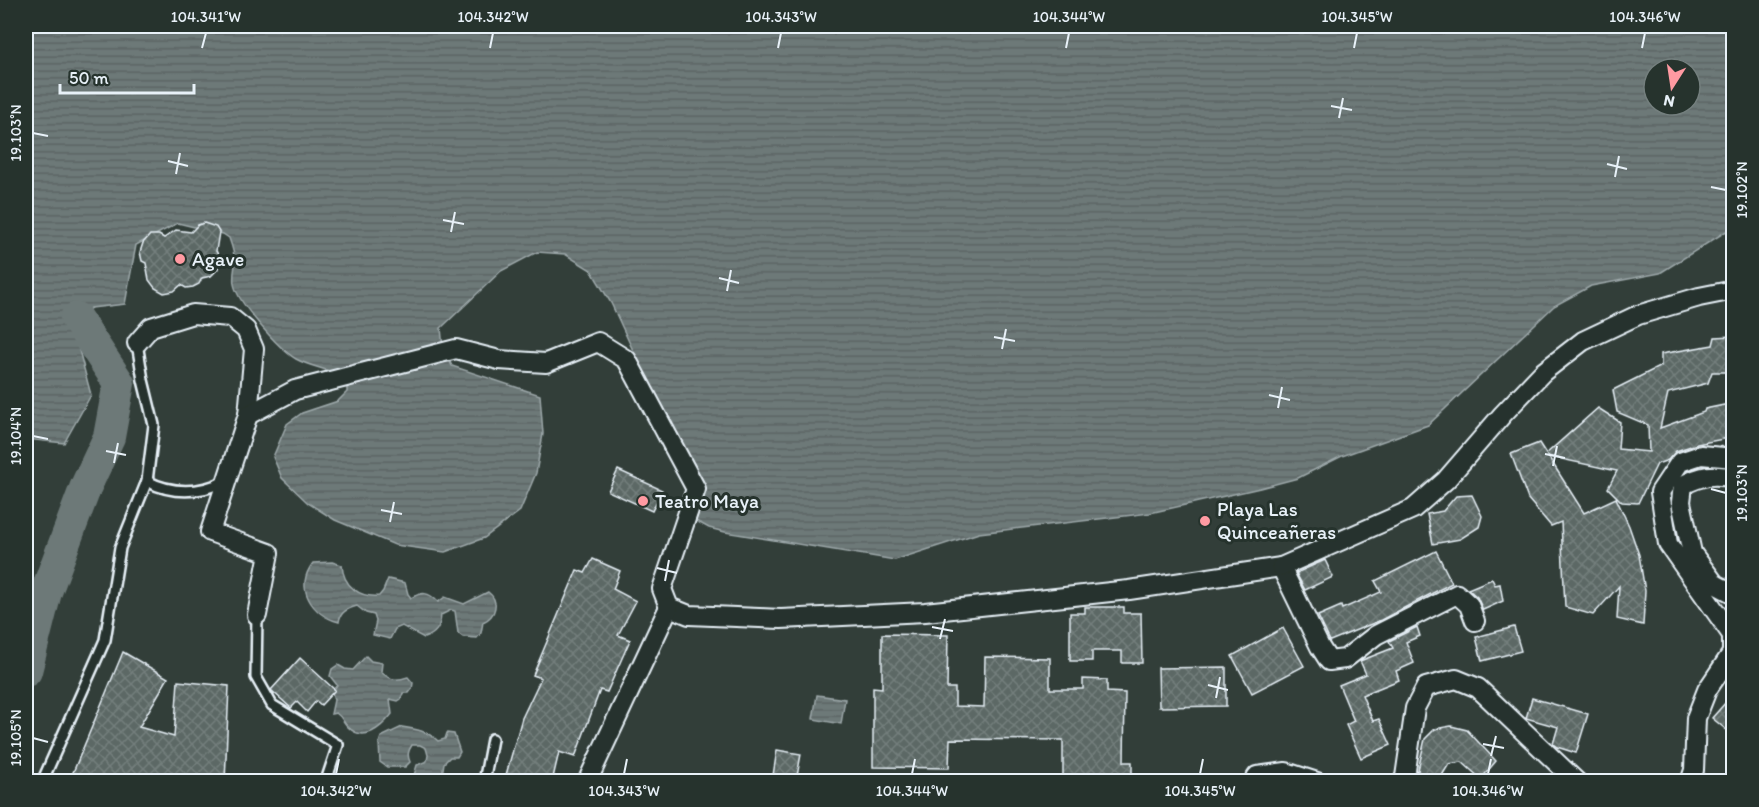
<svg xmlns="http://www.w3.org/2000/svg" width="1759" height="807" font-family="Itim,sans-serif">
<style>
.water{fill:url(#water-rules);stroke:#9ea9ab;stroke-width:1.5;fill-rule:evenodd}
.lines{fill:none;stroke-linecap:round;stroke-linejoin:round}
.river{stroke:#6d7978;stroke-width:32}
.building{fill:url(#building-cross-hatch);stroke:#e8f1f8;stroke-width:1.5}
.service-casing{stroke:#e8f1f8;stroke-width:14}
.minor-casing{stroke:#e8f1f8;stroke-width:22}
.service{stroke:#26332d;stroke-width:9}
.minor{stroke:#26332d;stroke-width:18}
.ticks{fill:none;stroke:#e8f1f8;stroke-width:2}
.poi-dot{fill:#ff9aa2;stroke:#26332d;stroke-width:2}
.labels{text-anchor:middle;stroke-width:6;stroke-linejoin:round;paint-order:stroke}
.poi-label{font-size:20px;fill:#e8f1f8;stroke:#26332d;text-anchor:start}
.neatline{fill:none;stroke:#e8f1f8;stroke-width:2}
.ticks-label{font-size:15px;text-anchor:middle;fill:#e8f1f8}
</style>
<defs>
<pattern id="water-rules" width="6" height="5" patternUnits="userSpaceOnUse" patternTransform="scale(1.5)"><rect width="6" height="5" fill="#6d7978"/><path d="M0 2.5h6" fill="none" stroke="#5b6363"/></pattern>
<pattern id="building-cross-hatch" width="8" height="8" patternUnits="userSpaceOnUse" patternTransform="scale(1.5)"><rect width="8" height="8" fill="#5c6865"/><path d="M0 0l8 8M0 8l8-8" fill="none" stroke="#737e7c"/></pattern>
</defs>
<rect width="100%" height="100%" fill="#323e39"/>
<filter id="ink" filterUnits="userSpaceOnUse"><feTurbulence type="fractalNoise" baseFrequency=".0167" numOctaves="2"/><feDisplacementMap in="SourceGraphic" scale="12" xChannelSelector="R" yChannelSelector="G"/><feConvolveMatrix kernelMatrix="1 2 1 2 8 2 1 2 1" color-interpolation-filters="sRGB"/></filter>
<g filter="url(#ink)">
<g class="water">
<path d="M 26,26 L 1733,26 L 1733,227 L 1660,273 L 1591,286 L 1554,306 L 1428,425 L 1342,456 L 1298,478 L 1260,488 L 1150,513 L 979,533 L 895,560 L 725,532 L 709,528 L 696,521 L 657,402 L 611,303 L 591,270 L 565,254 L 537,252 L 501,271 L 441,328 L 443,348 L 452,366 L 540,395 L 543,434 L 536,473 L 520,511 L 484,538 L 445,552 L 395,545 L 335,520 L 308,503 L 282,478 L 273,457 L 287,424 L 302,413 L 338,401 L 347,392 L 347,380 C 334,369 312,368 296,359 C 279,349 237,302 234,284 C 233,278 234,271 235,265 C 235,256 232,246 229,238 L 223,234 L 178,223 L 136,245 L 125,304 L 91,308 L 76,319 L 79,350 L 91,395 L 64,443 L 26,439 ZM 1654,69 L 1690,69 L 1690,105 L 1654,105 Z"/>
<path d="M 332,562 L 342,565 C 343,586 360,598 379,596 L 383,591 L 388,579 L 405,583 L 408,594 L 411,598 C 422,592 428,591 438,602 L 445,597 L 464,604 L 488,592 C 500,601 496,616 483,622 L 481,633 L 477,638 L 463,637 L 458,633 L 455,611 L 451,610 L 441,615 C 440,628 436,634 424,638 L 402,626 L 395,629 L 390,639 L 373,635 L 376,621 L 374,615 L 366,613 L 357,606 C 347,609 340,612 339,622 C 312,615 294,588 313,563 Z"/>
<path d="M 366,656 L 371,661 L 382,663 L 381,672 C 390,680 396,681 408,677 L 413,683 L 412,689 L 409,693 L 403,693 L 401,699 L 398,701 L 390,699 L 392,714 C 381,728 364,743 348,727 C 343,722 342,717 336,713 L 331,714 L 334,700 L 332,692 L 337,685 L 330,676 L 332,669 L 338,665 L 345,669 L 353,670 Z"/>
<polygon points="817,695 845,699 841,724 813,719"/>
<path d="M 402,727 C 415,729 428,731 438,741 L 445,739 L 447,733 L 454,734 L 460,752 L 457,757 L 450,757 L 444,763 L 441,781 L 416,781 L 413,779 L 417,765 L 427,761 L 428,755 L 426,748 L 420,745 L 412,745 C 408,751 407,755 410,762 L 405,767 L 387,767 L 380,762 L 379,743 L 381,737 Z"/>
</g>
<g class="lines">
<polyline class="river" points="26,671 46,592 86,486 109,437 119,383 76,318"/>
</g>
<g class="building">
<polygon points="204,223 216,227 219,232 216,251 219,256 218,269 211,276 202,278 199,284 193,287 186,288 181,285 174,291 164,293 155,288 149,280 146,263 142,261 140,252 143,243 150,235 159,235 164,238 176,230 191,232 198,225"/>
<polygon points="1734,336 1734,372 1712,372 1708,383 1668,393 1660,428 1704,412 1705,409 1734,403 1734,437 1697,444 1676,451 1668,460 1657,464 1638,503 1622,502 1608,488 1617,471 1548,456 1584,513 1616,498 1629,526 1639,555 1645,591 1643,625 1617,619 1619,586 1593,615 1565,607 1561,522 1551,526 1528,499 1511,454 1539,443 1546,454 1598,408 1620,422 1618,449 1649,452 1648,425 1617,412 1613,390 1661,366 1661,354 1713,345 1715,337"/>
<polygon points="618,470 662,490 652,511 608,491"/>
<polygon points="1472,495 1482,516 1479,527 1460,539 1433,544 1427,514 1443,511 1456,496"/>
<polygon points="1436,551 1452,583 1381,620 1330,641 1318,616 1341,606 1342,609 1381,592 1375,581"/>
<polygon points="593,559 620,571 613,589 636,601 618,635 630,640 607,692 600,690 575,757 559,752 552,782 504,782 522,718 541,678 533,675 577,570 585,573"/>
<polygon points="1325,560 1333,577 1305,590 1296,573"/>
<polygon points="1492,579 1495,585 1500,584 1503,601 1483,610 1477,597 1468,589"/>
<polygon points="1085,607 1124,607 1124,613 1141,613 1142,663 1122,663 1122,651 1092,651 1092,661 1070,661 1070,613 1085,613"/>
<polygon points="1417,627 1420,636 1406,642 1414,663 1396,671 1399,680 1362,695 1373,721 1379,719 1391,745 1361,758 1346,725 1354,721 1339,685 1366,674 1360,661 1393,648 1389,641"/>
<polygon points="1514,627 1521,651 1482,661 1476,637"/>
<polygon points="1283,628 1304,666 1252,693 1232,656"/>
<polygon points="882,634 948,635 947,688 955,688 955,706 984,707 985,657 1050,658 1050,689 1083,689 1083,679 1107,680 1107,692 1125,693 1124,762 1132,762 1132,782 1063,782 1063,740 950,739 949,768 873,767 873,687 882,688"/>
<polygon points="123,652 168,678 139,727 174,737 178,681 229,686 225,782 69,782"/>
<polygon points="300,658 335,690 321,705 316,701 307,712 297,702 291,708 271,690"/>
<polygon points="1226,667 1226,706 1159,707 1158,668"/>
<polygon points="1734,693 1734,736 1712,718"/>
<polygon points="1532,698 1588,714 1576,753 1557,747 1553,744 1558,727 1526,718"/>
<polygon points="1451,726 1467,730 1496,761 1481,779 1462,762 1449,764 1438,782 1416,779 1425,739 1435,729"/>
<polygon points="777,750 801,754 796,782 772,782"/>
</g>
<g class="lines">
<defs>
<g id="service">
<path d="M 147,481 C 171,494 200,494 225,481"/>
<polyline points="257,615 256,677 272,705 338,745 327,778 329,782"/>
<polyline points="42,782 105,640 120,548 147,481 154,425 143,380 137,343"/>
<polyline points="484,782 492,739"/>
</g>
<g id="minor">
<polyline points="137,343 151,327 193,314 230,317 246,330 254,349 248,415 210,532 269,553 257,615"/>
<polyline points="248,415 295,390 456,349 499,360 546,363 598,342 627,360 696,489 662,589 669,607 689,615 781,619 925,612 1129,590 1281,567 1320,647 1329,661 1345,659 1376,635 1457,594 1469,605 1475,621"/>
<path d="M 1734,478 C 1713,473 1701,476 1683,485 L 1681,502 L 1692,553 L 1715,584 L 1734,594"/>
<polyline points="1281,567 1413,509 1446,480 1503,414 1543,372 1583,341 1638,315 1699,297 1734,290"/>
<polyline points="587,782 669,607"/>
<polyline points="1253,782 1257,776 1286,772 1317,782"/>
<polyline points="1402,782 1405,777 1415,708 1426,687 1456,679 1478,688 1577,782"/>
<polyline points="1690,782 1694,770 1696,718 1707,690 1732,653 1732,635 1668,544 1660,492 1680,462 1701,455 1734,458"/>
</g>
</defs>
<use href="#service" class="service-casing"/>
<use href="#minor" class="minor-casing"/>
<use href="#service" class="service"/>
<use href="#minor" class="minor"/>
</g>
</g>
<path class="ticks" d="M 202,48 L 206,33M 490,48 L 493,33M 778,48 L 781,33M 1066,48 L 1069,33M 1354,48 L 1357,33M 1642,48 L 1645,33M 1331,106 L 1352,110M 1339,118 L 1343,98M 33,133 L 48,136M 168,161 L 188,166M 1607,164 L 1627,169M 176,174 L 180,153M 1615,177 L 1619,156M 1711,187 L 1726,190M 443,220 L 464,224M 451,232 L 455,212M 719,278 L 739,283M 727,291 L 731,270M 994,337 L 1015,341M 1002,349 L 1006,329M 1269,395 L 1290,400M 1278,408 L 1282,387M 33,436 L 48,439M 106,451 L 126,455M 1545,454 L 1565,458M 114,463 L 118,443M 1553,466 L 1557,446M 1711,489 L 1726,493M 381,510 L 402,514M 390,522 L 394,502M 657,568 L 677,573M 665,581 L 669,560M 932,627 L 953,631M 940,639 L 945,619M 1208,685 L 1228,690M 1216,698 L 1220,677M 33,738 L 48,742M 1483,744 L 1504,748M 1491,756 L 1496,736M 336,774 L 339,759M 624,774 L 627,759M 912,774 L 915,759M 1200,774 L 1203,759M 1488,774 L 1491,759"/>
<g class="poi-dot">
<circle cx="180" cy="259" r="6"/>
<circle cx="643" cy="501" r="6"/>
<circle cx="1205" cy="521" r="6"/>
</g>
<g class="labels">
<g class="poi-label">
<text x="192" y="266">Agave</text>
<text x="655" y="508">Teatro Maya</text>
<text x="1217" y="516">Playa Las<tspan x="1217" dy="23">Quinceañeras</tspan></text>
</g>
</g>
<rect width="1759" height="807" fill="none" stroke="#26332d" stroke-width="66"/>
<g transform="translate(1672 87) rotate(192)"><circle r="28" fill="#26332d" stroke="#747f7e" stroke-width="1.5"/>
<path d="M0-4.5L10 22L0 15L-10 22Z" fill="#ff9aa2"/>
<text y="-9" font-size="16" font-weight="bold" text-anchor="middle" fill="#e8f1f8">N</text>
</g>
<path d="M60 84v9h134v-9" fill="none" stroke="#e8f1f8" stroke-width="3"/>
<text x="69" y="84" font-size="18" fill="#e8f1f8" stroke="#26332d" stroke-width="4.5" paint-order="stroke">50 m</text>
<rect x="33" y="33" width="1693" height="741" class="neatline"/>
<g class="ticks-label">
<text x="206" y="22">104.341°W</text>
<text x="493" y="22">104.342°W</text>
<text x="781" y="22">104.343°W</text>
<text x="1069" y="22">104.344°W</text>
<text x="1357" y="22">104.345°W</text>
<text x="1645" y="22">104.346°W</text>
<text transform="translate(16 133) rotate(-90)" y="5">19.103°N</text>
<text transform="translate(1742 190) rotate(-90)" y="5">19.102°N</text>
<text transform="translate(16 436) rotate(-90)" y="5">19.104°N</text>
<text transform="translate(1742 493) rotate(-90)" y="5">19.103°N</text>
<text transform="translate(16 738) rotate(-90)" y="5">19.105°N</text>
<text x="336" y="796">104.342°W</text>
<text x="624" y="796">104.343°W</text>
<text x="912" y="796">104.344°W</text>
<text x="1200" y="796">104.345°W</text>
<text x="1488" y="796">104.346°W</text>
</g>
</svg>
